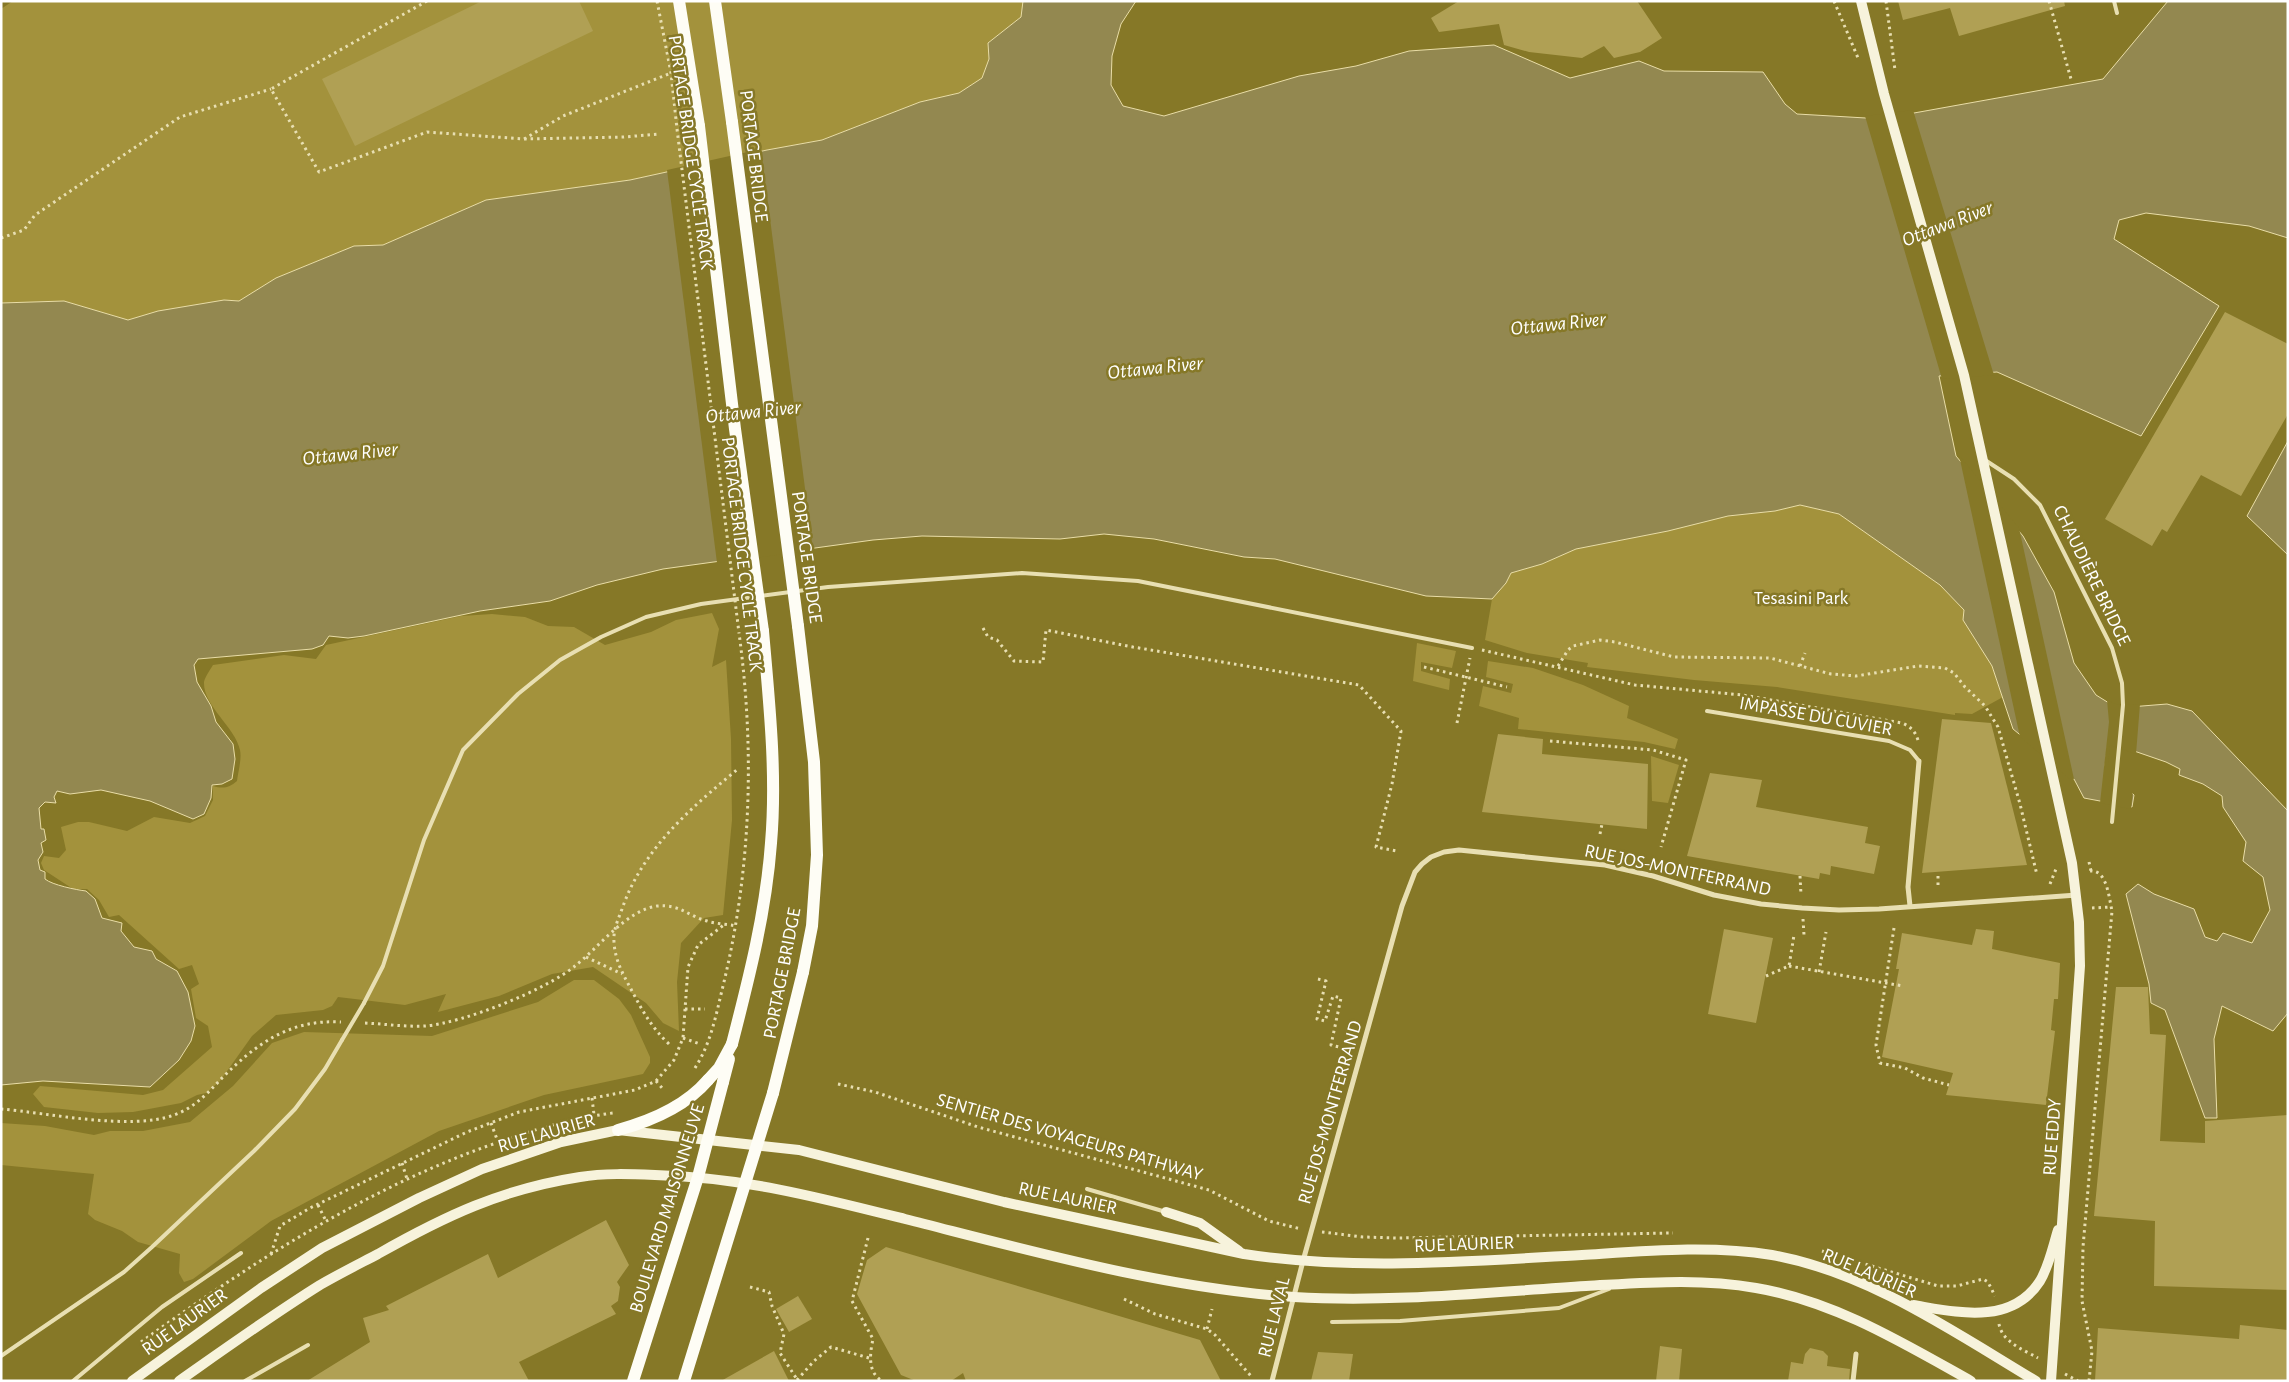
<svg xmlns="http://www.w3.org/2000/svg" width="2289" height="1382" font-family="'Alegreya Sans',sans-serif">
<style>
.green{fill:#a3923c}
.water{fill:#938850;stroke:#e9dda7}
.pier{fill:#867827}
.building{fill:#b0a054}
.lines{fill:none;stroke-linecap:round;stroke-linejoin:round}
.path{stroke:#e8dfb2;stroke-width:3;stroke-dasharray:2.5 4;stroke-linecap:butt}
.lane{stroke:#e8dfb2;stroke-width:4}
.street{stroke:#e8dfb2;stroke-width:5}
.secondary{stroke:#f7f3dc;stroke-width:10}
.primary{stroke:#fefdf5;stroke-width:12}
.path-bridge{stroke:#e8dfb2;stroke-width:3;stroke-dasharray:2.5 4;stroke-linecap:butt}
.lane-bridge{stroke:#e8dfb2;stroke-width:4}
.primary-bridge{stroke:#fefdf5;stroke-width:12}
.labels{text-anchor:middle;stroke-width:5;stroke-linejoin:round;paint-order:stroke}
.street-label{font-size:19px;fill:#fff;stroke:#867827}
.park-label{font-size:19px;fill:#fff;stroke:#867827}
.water-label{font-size:20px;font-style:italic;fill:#fff;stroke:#867827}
</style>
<rect width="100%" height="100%" fill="#867827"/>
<g class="green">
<polygon points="13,1 1023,1 1021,17 988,43 989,59 982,78 959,93 920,102 822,140 767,150 630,180 486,200 383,245 354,246 276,278 239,301 224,300 158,311 128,320 64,301 1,303 1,9"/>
<polygon points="1800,505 1839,514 1940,585 1964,610 1975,640 1981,646 1992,666 2003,697 1972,714 1955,713 1955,715 1777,687 1694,680 1587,667 1588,663 1527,653 1485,640 1492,599 1506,583 1511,573 1542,564 1576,549 1668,531 1728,516 1775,511"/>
<path d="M 712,613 L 719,629 L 712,667 L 726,660 L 731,739 L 732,820 L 723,915 L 704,918 L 681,943 L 677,982 L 679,1031 L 663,1023 L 646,1003 L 593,967 L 552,974 L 499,996 L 438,1012 L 446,994 L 405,1005 L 338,997 L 332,1006 L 323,1010 L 276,1015 L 252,1036 L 220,1081 L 206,1093 L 197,1095 L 181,1103 L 133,1112 L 98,1113 L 44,1107 L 33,1094 L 40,1086 L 143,1095 L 163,1090 L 212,1047 L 208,1026 L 196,1018 L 191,989 L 199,984 L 192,965 L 179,969 L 119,915 L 109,917 L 99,900 L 87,889 L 73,889 L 44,870 L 41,863 L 44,856 L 59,858 L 66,850 L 61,827 L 78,822 L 89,822 L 127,831 L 154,817 L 190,823 L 205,816 L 213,800 L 213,786 C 223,789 229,788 237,781 C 238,772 242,759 240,750 C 235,727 203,706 204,682 C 205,677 210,670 213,665 L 284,655 L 316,659 L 326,645 L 461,616 L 492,614 L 525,617 L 548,626 L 574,627 L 605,645 L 651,632 L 676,620 Z"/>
<polygon points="1417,643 1456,651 1452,668 1421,662 1421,671 1450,679 1449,690 1413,681"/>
<polygon points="1488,661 1533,668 1583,685 1629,706 1627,718 1678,739 1675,749 1644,742 1518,729 1519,718 1479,706 1483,686 1511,693 1513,684 1486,677"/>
<polygon points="1651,756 1679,765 1668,803 1652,801"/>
<polygon points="574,980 594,980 619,999 631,1015 650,1057 650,1063 643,1074 544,1095 439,1131 271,1221 193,1279 184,1282 179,1273 180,1254 138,1242 122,1231 95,1220 88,1214 94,1174 1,1165 1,1123 45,1126 94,1135 110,1131 143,1131 190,1122 233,1086 272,1043 304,1032 432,1036 538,1002"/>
</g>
<g class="water">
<path d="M 1023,1 L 1136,1 L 1121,24 L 1112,56 L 1111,85 L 1123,106 L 1164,116 L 1299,76 L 1356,66 L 1409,51 L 1494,45 L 1570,78 L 1639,61 L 1664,71 L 1763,72 L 1785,104 L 1797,114 L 1866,118 L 1914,113 L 2103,79 L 2168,1 L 2288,1 L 2288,238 L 2249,226 L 2146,213 L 2119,220 L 2114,239 L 2219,306 L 2141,436 L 1997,372 L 1939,376 L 1956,456 L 2023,536 L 2054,592 L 2074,663 L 2096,695 L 2117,708 L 2167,704 L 2192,711 L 2288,811 L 2288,1013 L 2273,1031 L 2222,1006 L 2214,1039 L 2217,1118 L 2205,1118 L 2165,1010 L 2151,1003 L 2149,984 L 2126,894 L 2138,884 L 2154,894 L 2194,909 L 2205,937 L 2217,941 L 2223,933 L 2252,943 L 2270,910 L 2263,877 L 2243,861 L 2246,842 L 2223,807 L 2222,796 L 2203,784 L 2179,775 L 2180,769 L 2166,762 L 2108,742 L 2105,767 L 2134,795 L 2132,807 L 2084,798 L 2074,779 L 2013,729 L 1992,666 L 1963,620 L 1964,610 L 1940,585 L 1839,514 L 1800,505 L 1775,511 L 1728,516 L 1668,531 L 1576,549 L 1542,564 L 1511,573 L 1506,583 L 1492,599 L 1426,596 L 1275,559 L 1244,557 L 1154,539 L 1104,534 L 1060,539 L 922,536 L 873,540 L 663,569 L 597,585 L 550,601 L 480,611 L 364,636 L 348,638 L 329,636 L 323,645 L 312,649 L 198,659 L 194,665 L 197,682 L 211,706 L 216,722 L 233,744 L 235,759 L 232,779 L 222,784 L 212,785 L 211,798 L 204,814 L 193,819 L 150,801 L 101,790 L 70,794 L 57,791 L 54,797 L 56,803 L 45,802 L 39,808 L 41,829 L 44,829 L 46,840 L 41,843 L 43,852 L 38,860 L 40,870 L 45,872 L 45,879 C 52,885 77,890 86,891 L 95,899 L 102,918 L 122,923 L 121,931 L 134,947 L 152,951 L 156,959 L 177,971 L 188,992 L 195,1026 L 191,1041 L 179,1060 L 150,1087 L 43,1081 L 1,1085 L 1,303 L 64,301 L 128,320 L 158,311 L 224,300 L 239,301 L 276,278 L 354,246 L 383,245 L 486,200 L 630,180 L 767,150 L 822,140 L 920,102 L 959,93 L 982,78 L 989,59 L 988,43 L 1021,17 Z"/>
<polygon points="2288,441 2288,555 2247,516"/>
</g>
<g class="pier">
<polygon points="1913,110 1993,372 1995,375 1942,379 1865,116"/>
<polygon points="761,149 813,550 717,563 667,170"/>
<polygon points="1959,455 2019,528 2074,779 2070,779 2020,737"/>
<polygon points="2107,700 2118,705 2140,704 2136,754 2110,745 2108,766 2133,790 2131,809 2100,803 2109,722"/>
</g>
<g class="building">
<polygon points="482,1 579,1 593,31 355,146 322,79"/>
<polygon points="1459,1 1637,1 1662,38 1640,52 1614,58 1604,46 1582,58 1529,52 1504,45 1499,24 1439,32 1431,18"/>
<polygon points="1898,1 2064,1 2065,6 1959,36 1950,8 1903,20"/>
<polygon points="2225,312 2288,344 2288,414 2241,496 2201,475 2167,532 2162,529 2152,546 2105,519"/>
<polygon points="1942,719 1991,723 2027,865 1922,873"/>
<polygon points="1498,734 1543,739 1542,754 1648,764 1647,829 1482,812"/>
<polygon points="1710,773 1762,780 1756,807 1868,827 1865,843 1880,846 1874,874 1831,866 1830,875 1820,873 1819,879 1687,856"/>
<polygon points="1724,929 1773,938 1756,1023 1708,1014"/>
<polygon points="1976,929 1994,931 1992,949 2060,963 2058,999 2054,999 2051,1030 2055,1031 2046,1105 1946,1095 1953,1073 1882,1057 1899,969 1896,969 1902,933 1972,945"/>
<polygon points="2116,987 2148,987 2150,1034 2166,1035 2160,1141 2205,1143 2205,1121 2288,1115 2288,1290 2154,1286 2155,1221 2094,1216"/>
<polygon points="606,1220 629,1265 617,1282 620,1287 618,1301 611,1306 616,1314 519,1362 529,1381 307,1381 370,1342 363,1318 389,1310 386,1306 488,1254 498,1278"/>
<polygon points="886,1247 1200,1340 1221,1381 966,1381 963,1373 951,1381 916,1381 901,1375 857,1294 867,1260"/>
<polygon points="798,1296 812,1319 789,1332 776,1309"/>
<polygon points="2240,1325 2288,1330 2288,1381 2095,1381 2098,1328 2239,1339"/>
<polygon points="1660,1346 1682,1349 1679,1381 1656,1381"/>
<polygon points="1810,1348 1823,1351 1828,1356 1827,1366 1850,1369 1849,1381 1788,1381 1791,1362 1803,1364 1805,1354"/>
<polygon points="774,1351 789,1381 721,1381"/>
<polygon points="1318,1352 1353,1354 1349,1381 1311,1381"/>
</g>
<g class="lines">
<g class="path">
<polyline points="427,1 271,89 319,172 427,132 524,139 624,137 659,134"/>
<polyline points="657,1 671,73 677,129"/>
<polyline points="1834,1 1858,58"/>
<polyline points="1886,1 1895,70"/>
<polyline points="2049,1 2071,79"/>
<polyline points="524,139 563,116 671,73"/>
<polyline points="1,238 24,230 35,215 180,117 271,89"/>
<polyline points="983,628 988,637 997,640 1014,661 1043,662 1046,630 1133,647 1359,685 1401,731 1392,784 1376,847 1397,851"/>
<path d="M 1482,650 L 1635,685 L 1743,695 L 1902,723 C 1911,727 1915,731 1918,740"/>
<polyline points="1558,666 1568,650 1573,646 1600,640 1615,642 1674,657 1770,658 1831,674 1856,676 1918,666 1945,668 1954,673 1965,687 1985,706 1998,727 2020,804 2037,875"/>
<polyline points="1800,666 1805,653"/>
<polyline points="1424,667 1507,687"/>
<polyline points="1457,723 1470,658"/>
<polyline points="1550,741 1653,750 1686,760 1661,847"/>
<polyline points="1600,834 1602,824"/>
<polyline points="2089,862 2091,871"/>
<polyline points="1800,876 1801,895"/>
<polyline points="2050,884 2056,869"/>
<polyline points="1938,885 1938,872"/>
<polyline points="2092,908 2111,907"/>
<polyline points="1803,919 1804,935"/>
<polyline points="1894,928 1876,1045 1880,1063 1905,1068 1923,1078 1949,1085"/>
<polyline points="586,957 622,974"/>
<polyline points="1789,966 1903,986"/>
<polyline points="1819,972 1826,932"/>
<polyline points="1766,976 1789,966 1794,935"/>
<polyline points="1318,979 1326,981 1317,1019 1325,1021 1333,996 1341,998 1331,1045 1351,1050"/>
<polyline points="685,1009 705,1009"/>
<path d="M 365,1023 C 385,1024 405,1027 425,1026 C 463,1023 546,990 575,966 C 598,948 627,910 657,906 C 680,904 688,916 707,921 C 716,924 727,924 736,926"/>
<polyline points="683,1038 700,1044"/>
<path d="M 669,1044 C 652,1028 643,1012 632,991 C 624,976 615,961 614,942 C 613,930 618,920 622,909 C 643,848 691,808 739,768"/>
<path d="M 695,1068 C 711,1043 716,1015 723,986 C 751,871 755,751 739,633"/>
<polyline points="656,1081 663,1089"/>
<polyline points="838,1084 875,1092 978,1127 1209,1190 1269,1221 1301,1229"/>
<polyline points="592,1098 594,1115"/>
<path d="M 1,1109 C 49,1113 131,1131 174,1115 C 194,1108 208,1093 222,1078 C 256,1044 290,1019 341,1022"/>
<polyline points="491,1123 498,1142"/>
<polyline points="402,1163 407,1179"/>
<polyline points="318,1205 326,1221"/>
<polyline points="1322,1232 1363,1237 1397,1238 1673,1233"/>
<path d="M 868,1238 L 852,1301 L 873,1339 C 870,1353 867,1372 882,1381"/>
<polyline points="1822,1251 1938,1286 1957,1286 1983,1279 1988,1282 1995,1296"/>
<polyline points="271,1254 280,1226 310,1208 467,1132 519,1112 635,1090 656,1081 674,1060 683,1038 688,967 698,945 725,924"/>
<polyline points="750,1287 769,1292 772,1306 784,1334 780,1353 798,1381"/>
<polyline points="1124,1299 1155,1314 1207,1329 1215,1335 1251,1376"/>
<path d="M 1999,1324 C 2002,1342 2024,1350 2038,1358"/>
<polyline points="1207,1329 1212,1309"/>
<path d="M 141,1342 C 253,1262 371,1185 502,1141 C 539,1128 574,1118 613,1113"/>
<polyline points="2065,1374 2078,1381"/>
<polyline points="797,1380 814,1361 831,1347 869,1358"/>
<path d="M 2089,1381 L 2092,1351 L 2082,1301 L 2083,1247 L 2112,911 C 2109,898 2107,869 2090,871"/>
</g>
<g class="lane">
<polyline points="2114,1 2117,13"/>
<polyline points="1985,460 2014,479 2040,505 2112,648 2122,683 2123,705 2112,822"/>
<polyline points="1707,711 1889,741 1910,750 1919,761"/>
<polyline points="364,1003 383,966 424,840 463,750 518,694 560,660 601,637 646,617 701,604 828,587 1022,573 1138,581 1472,648"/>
<polyline points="1087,1189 1166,1212"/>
<polyline points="1332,1322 1400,1321 1559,1308 1609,1289"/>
<polyline points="1,1356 124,1272 152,1247 254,1151 295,1109 325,1069 342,1040"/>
<polyline points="73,1381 162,1307 241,1253"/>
<polyline points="245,1381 308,1345"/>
</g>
<g class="street">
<polyline points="1910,906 1908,887 1919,761"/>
<polyline points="1272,1381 1303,1261 1402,906 1415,872 1422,864 1431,857 1444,852 1459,850 1605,865 1653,876 1714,895 1761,904 1802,908 1839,910 1879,909 2077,895"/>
<polyline points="1853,1381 1856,1354"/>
</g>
<g class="secondary">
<polyline points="1861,1 1884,94 1964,375 2072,863 2079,922 2080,966 2051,1381"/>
<polyline points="1166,1212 1200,1223 1239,1251"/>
<path d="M 1913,1305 C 1956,1312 2011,1326 2040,1281 C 2049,1266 2053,1246 2058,1230"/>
<path d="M 132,1381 L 261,1288 L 322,1248 L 419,1198 L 482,1169 L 561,1142 L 618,1130 L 799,1150 L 1004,1202 L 1244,1254 C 1355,1271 1471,1261 1582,1255 C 1645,1251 1710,1245 1772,1255 C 1868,1272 1954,1332 2036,1381"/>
<path d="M 179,1381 C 226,1348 272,1315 320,1285 C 339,1274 359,1264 378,1254 C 445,1216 502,1189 580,1177 C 604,1173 630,1174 655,1175 C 741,1177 822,1198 905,1219 C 1032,1251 1163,1288 1294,1297 C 1390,1303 1490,1292 1586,1286 C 1643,1283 1699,1278 1756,1288 C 1834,1301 1903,1343 1971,1381"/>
</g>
<g class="primary">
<polyline points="679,1 699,126"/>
<polyline points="715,1 732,122"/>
<polyline points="798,626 814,762 817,855 812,926 803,972"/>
<path d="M 732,1044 C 749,978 766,912 771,843 C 777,773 769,701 763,631"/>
<path d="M 618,1130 C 651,1121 685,1107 708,1080"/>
<polyline points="633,1381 698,1177 723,1082"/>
<polyline points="684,1381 773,1093"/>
</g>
<polyline class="path-bridge" points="677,129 739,633"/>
<polyline class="lane-bridge" points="342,1040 364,1003"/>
<g class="primary-bridge">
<polyline points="732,122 798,626"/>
<polyline points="699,126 735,429 763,631"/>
<polyline points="708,1080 719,1068 732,1044"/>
<polyline points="723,1082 729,1059"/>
<polyline points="773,1093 803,972"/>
</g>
</g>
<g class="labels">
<g class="street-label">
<text transform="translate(692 152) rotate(82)" y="7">PORTAGE BRIDGE CYCLE TRACK</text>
<text transform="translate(755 156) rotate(83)" y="7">PORTAGE BRIDGE</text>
<text transform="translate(743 554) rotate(83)" y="7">PORTAGE BRIDGE CYCLE TRACK</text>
<text transform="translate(808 557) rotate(82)" y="7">PORTAGE BRIDGE</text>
<text transform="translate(2093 575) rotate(64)" y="7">CHAUDIÈRE BRIDGE</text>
<text transform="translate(1816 715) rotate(10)" y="7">IMPASSE DU CUVIER</text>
<text transform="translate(1678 869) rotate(12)" y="7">RUE JOS-MONTFERRAND</text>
<text transform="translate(781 973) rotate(-79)" y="7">PORTAGE BRIDGE</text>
<text transform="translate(1329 1112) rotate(-74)" y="7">RUE JOS-MONTFERRAND</text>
<text transform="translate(546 1132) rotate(-16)" y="7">RUE LAURIER</text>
<text transform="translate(1070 1136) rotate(16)" y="7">SENTIER DES VOYAGEURS PATHWAY</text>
<text transform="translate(2051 1137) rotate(-86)" y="7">RUE EDDY</text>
<text transform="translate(1068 1197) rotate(12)" y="7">RUE LAURIER</text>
<text transform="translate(666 1208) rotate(-73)" y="7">BOULEVARD MAISONNEUVE</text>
<text transform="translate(1464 1243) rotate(-2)" y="7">RUE LAURIER</text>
<text transform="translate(1870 1272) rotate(23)" y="7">RUE LAURIER</text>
<text transform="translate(1273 1317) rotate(-76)" y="7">RUE LAVAL</text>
<text transform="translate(184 1321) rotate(-36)" y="7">RUE LAURIER</text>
</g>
<g class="park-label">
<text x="1801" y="604">Tesasini Park</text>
</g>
<g class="water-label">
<text transform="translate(1947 223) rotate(-21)" y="7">Ottawa River</text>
<text transform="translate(1558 323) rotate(-6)" y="7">Ottawa River</text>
<text transform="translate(1155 367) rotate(-6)" y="7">Ottawa River</text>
<text transform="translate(753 411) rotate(-6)" y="7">Ottawa River</text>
<text transform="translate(350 453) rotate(-6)" y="7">Ottawa River</text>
</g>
</g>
<rect width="2289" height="1382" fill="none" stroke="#ffffff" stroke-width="5"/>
</svg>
